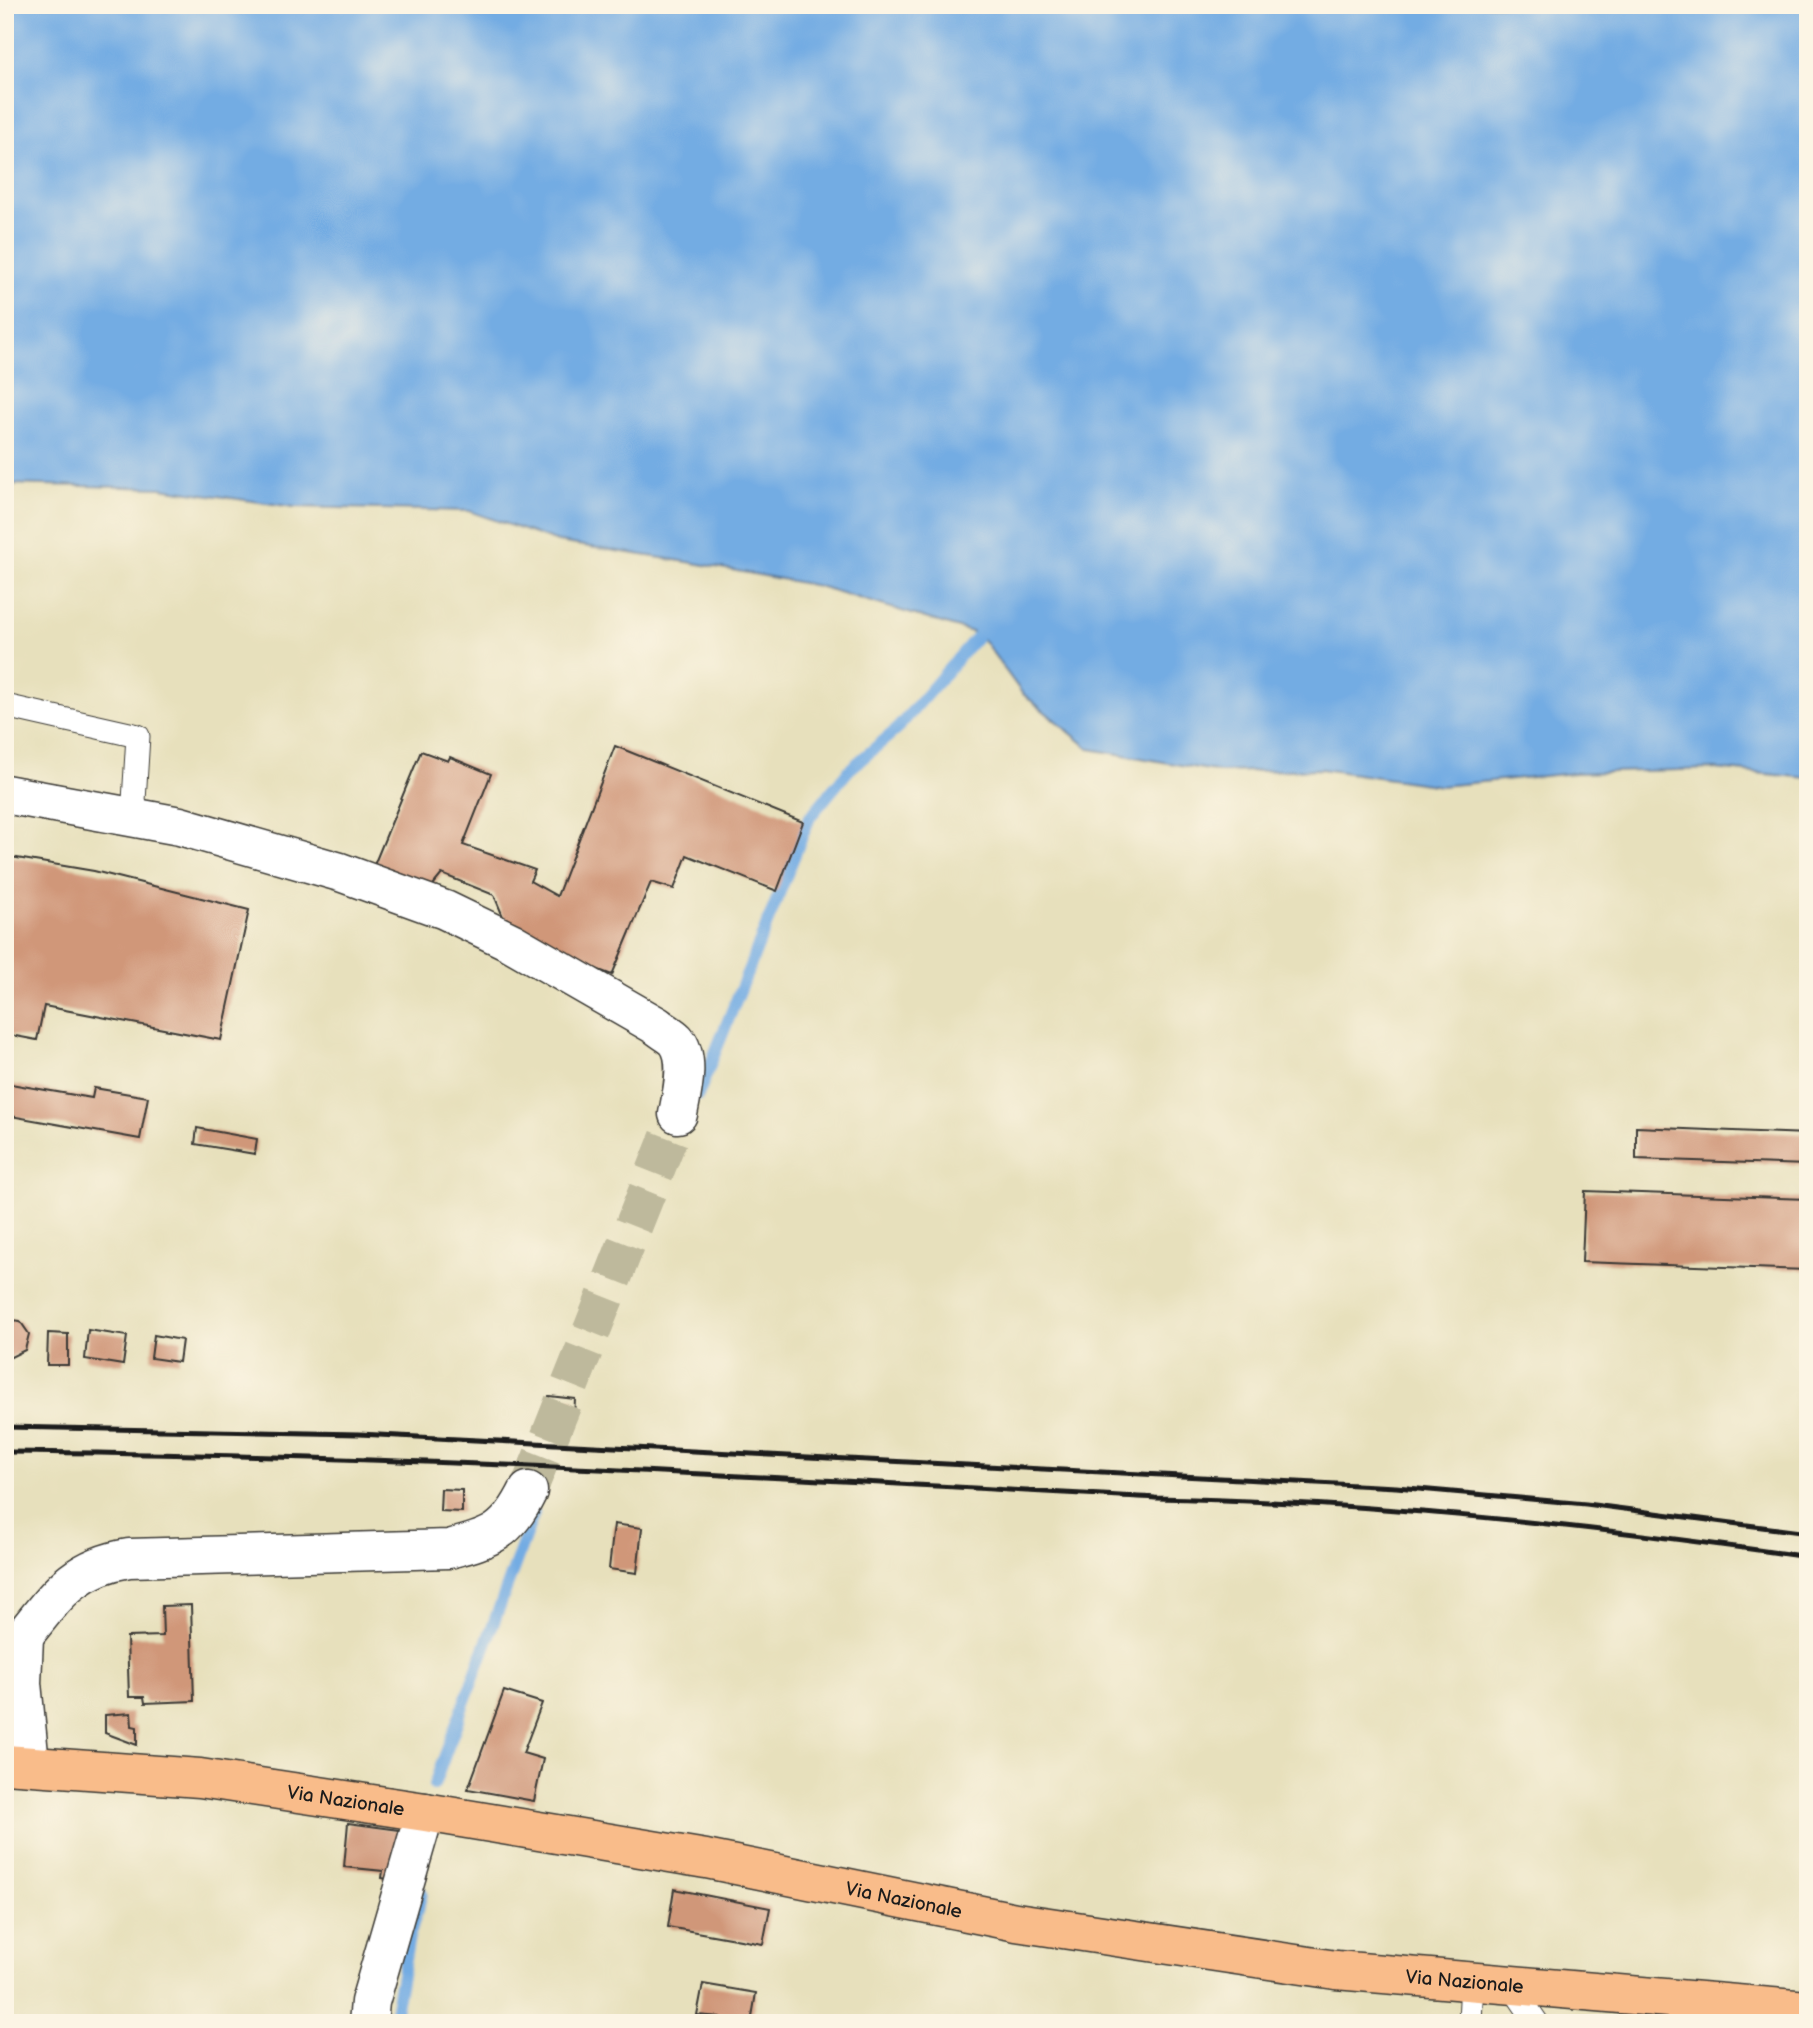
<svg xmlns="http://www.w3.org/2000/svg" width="1813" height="2028" font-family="'Balsamiq Sans',sans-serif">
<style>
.water{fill:#73ace3;stroke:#486480;stroke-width:2}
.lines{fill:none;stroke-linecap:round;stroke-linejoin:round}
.stream{stroke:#73ace3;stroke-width:12}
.building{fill:#d09779}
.minor-tunnel{stroke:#beb99c;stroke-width:38;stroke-dasharray:38 19;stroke-linecap:butt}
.service-casing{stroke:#3a3934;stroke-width:25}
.minor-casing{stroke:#3a3934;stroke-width:41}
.primary-casing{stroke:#3a3934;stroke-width:41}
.service{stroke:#fff;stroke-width:23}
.minor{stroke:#fff;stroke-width:38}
.primary{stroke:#f9bc8a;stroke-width:38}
.rail{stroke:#1c1c1c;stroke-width:5}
.labels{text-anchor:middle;stroke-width:5;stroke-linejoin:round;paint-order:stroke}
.street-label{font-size:19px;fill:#1c1c1c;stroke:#fcf5e5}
</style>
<rect width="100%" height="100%" fill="#fcf5e5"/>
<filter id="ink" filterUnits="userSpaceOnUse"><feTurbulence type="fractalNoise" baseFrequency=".0143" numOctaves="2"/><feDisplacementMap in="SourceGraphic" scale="14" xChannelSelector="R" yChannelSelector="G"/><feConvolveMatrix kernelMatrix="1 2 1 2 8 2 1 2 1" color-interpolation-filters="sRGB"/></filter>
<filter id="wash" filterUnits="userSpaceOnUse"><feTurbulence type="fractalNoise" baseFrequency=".00686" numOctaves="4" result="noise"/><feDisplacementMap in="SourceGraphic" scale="28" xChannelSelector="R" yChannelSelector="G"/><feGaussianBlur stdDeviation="1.57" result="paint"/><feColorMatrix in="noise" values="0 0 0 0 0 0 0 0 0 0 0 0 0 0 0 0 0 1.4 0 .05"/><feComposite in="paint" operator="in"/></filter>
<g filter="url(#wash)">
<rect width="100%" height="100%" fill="#e7e0bc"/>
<polygon class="water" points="5,5 1808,5 1808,778 1715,769 1574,773 1441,786 1321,769 1220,772 1090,749 1022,693 979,634 818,586 694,563 558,542 469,511 294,507 161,488 5,484"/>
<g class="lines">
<g class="stream">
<polyline points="698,1095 810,817 849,770 896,730 979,634"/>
<polyline points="434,1785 534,1513"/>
<polyline points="393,2023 409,1937 422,1893"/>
</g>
</g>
<g id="blocks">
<g class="building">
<polygon points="615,746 803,822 777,891 687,855 674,889 651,882 612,975 522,941 504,919 494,895 442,874 429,890 372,870 421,751 448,761 450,757 491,774 463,845 535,870 530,881 557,896"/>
<polygon points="5,856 94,871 249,910 221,1040 44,1006 37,1040 5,1034"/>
<polygon points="5,1083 92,1098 94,1088 148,1097 140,1139 5,1115"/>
<polygon points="1636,1127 1808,1134 1808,1165 1636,1159"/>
<polygon points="197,1128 257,1139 255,1154 195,1144"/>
<polygon points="1585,1191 1808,1199 1808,1270 1582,1262"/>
<polygon points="5,1319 20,1321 29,1334 25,1350 9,1358 5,1357"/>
<polygon points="88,1330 127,1336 123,1365 85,1359"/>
<polygon points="48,1333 68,1334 68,1365 47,1365"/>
<polygon points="154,1335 182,1340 179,1362 151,1358"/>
<polygon points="549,1396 575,1399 574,1417 546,1415"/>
<polygon points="441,1489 462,1490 462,1512 440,1511"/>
<polygon points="614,1524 642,1528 637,1573 609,1569"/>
<polygon points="191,1605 194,1701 145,1703 144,1697 129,1697 127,1637 163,1636 162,1606"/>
<polygon points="504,1691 542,1703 523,1753 543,1759 534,1801 468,1789"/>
<polygon points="131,1713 132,1726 137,1727 137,1745 105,1733 105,1715"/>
<polygon points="348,1823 407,1831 396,1881 382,1878 383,1871 344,1867"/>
<polygon points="5,1877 12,1878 7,1910 5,1909"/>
<polygon points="674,1889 770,1908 763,1944 668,1927"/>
<polygon points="703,1984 756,1993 751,2023 720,2023 720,2017 697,2015"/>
</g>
</g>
</g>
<g filter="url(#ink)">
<use href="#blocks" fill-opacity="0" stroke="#3a3934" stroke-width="2"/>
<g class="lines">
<polyline class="minor-tunnel" points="528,1491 678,1114"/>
<defs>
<g id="service">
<polyline points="5,706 138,736 133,817"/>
<polyline points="1511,1985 1537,2023"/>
<polyline points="1470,2023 1472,1979"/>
</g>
<g id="minor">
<path d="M 5,794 L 180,826 L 340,872 L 445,910 L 511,942 L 657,1026 C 663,1031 671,1035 676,1040 C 691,1058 682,1093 678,1114"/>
<polyline points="24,1637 22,1683 30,1764"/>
<path d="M 5,1657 C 49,1611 61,1569 129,1558 L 449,1549 C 493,1537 507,1533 528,1491"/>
<polyline points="368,2023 370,2002 425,1812"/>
</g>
<g id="primary">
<path id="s1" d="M 5,1764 L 200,1778 L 425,1812 L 706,1859 L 1016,1922 L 1336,1970 L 1808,2010"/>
</g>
</defs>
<use href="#service" class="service-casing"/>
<use href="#minor" class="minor-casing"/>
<use href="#primary" class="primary-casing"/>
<use href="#service" class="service"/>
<use href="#minor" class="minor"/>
<use href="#primary" class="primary"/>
<g class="rail">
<polyline points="5,1427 359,1434 1396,1487 1586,1504 1808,1533"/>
<path d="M 5,1452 C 389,1455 772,1477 1155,1498 C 1374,1502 1592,1526 1808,1557"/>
</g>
</g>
</g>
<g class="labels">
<g class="street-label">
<text dy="7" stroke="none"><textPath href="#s1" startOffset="343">Via Nazionale</textPath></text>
<text dy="7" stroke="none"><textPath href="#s1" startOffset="910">Via Nazionale</textPath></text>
<text dy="7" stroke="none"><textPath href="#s1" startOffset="1477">Via Nazionale</textPath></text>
</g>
</g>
<rect width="1813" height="2028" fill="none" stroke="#fcf5e5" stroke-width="28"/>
</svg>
